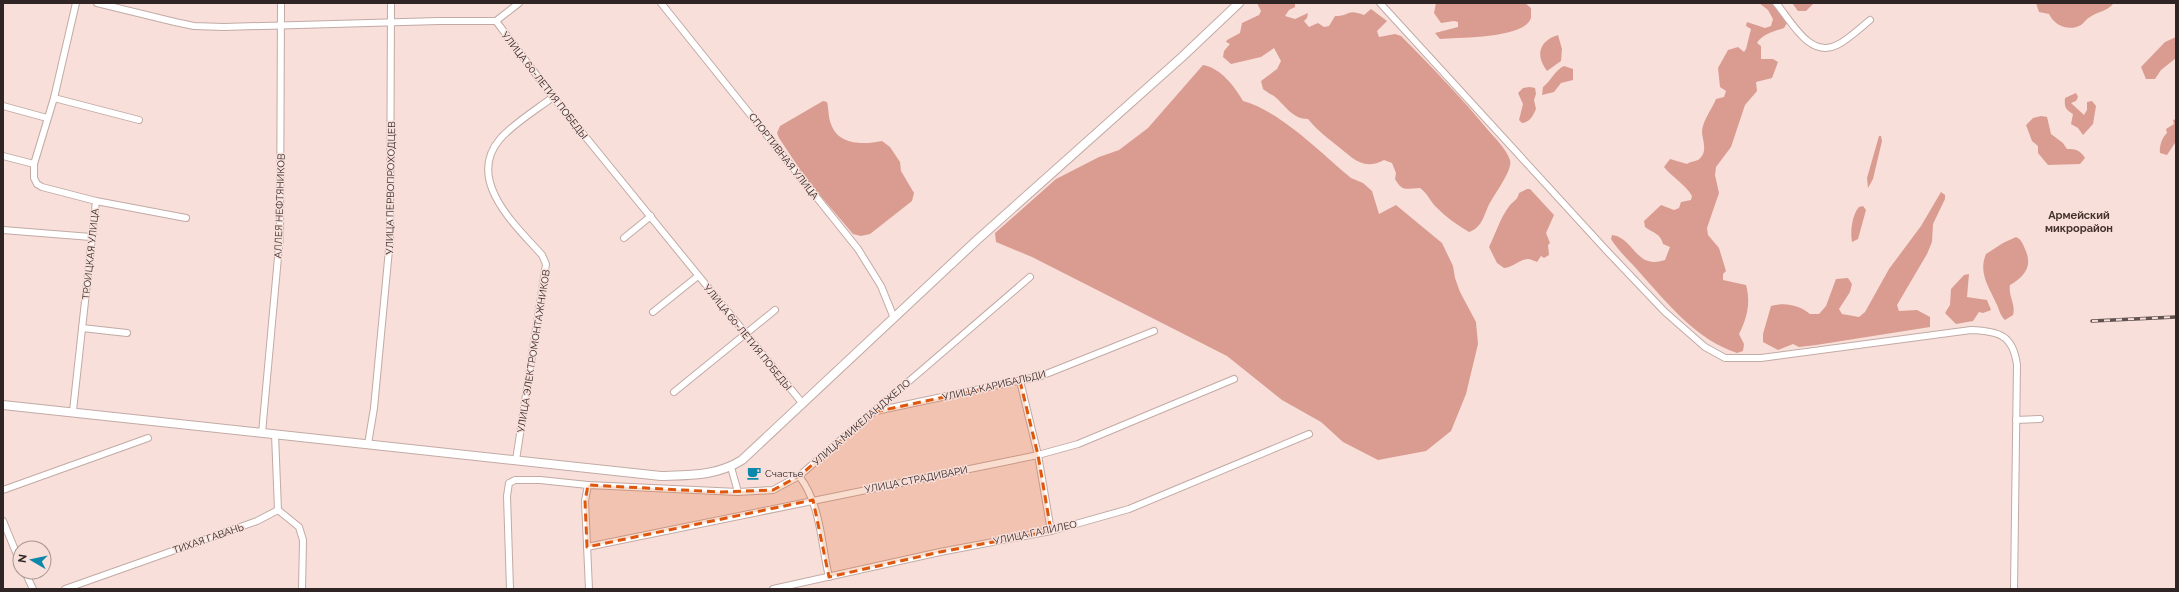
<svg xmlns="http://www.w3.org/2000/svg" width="2179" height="592" font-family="Raleway,sans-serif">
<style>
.forest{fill:#da9c90}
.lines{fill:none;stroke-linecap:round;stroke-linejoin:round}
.minor-casing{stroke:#c2aaa5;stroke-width:8}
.tertiary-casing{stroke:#c2aaa5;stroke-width:10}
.minor{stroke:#fff;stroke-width:6}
.tertiary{stroke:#fff;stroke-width:8}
.rail-casing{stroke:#605250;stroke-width:3.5}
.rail{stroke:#f8dfda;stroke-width:2;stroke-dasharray:6;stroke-linecap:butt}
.marked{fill:#df560d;fill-opacity:0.2;stroke:#df560d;stroke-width:3;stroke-dasharray:8 5;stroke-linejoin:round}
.labels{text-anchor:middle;stroke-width:3;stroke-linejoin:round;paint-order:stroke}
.street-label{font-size:10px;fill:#2f2524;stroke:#f8dfda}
.poi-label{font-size:10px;fill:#2f2524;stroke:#f8dfda;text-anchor:start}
.neighbourhood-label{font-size:11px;font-weight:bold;fill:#45322e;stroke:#f8dfda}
</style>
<rect width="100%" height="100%" fill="#f8dfda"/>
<g class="forest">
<path d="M 1257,3 L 1295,3 L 1295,7 L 1289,10 L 1285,16 L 1295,19 L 1308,13 L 1307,18 L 1304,21 L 1309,27 L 1318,23 L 1324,27 L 1329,26 L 1335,16 C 1350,16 1347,8 1364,15 L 1371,9 L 1387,21 L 1377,31 L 1379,37 L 1395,34 L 1401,36 C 1431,66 1461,97 1488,130 C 1495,138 1507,150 1510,160 C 1513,169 1496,192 1491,201 C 1484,212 1484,227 1469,232 C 1457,225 1446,217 1436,207 C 1429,200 1429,195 1420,188 C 1407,188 1403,193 1395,179 L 1396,173 L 1392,163 L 1384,160 C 1362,172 1351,156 1335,144 C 1325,136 1316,129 1308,119 C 1292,119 1285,105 1274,96 C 1270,94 1267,92 1263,89 L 1261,81 L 1277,69 L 1281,61 L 1274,48 L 1261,57 L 1231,64 L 1223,57 L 1224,51 L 1230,44 L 1226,42 L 1227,40 L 1240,33 L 1242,23 L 1259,15 L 1261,11 Z"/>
<path d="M 1436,3 L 1525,3 L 1531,8 C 1531,11 1531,15 1531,18 C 1524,39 1459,37 1440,39 L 1435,33 L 1458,27 L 1458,22 L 1454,21 L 1441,23 L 1434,13 Z"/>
<path d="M 1759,3 L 1772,3 L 1787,23 L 1784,28 C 1775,31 1762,34 1757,43 L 1761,46 L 1761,59 L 1773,59 L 1778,62 L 1772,78 L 1756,82 L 1757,91 L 1745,105 L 1731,147 L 1716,167 L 1715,175 L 1719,193 L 1707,228 L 1708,235 L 1719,248 L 1726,271 L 1723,274 L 1723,280 L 1746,285 C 1751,303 1747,318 1739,334 L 1744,344 L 1743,351 L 1737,353 C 1697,340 1668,304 1641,274 C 1631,262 1619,252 1611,239 L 1612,235 C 1635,238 1635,270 1665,260 L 1670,247 L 1663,244 C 1660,233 1653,233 1645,227 L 1644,221 L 1661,205 L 1674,210 L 1679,208 L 1681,202 L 1691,200 L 1692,196 C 1685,184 1673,178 1664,167 L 1670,159 L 1687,164 C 1691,161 1694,162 1698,160 C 1709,152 1702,140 1702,131 C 1703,120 1712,109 1716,99 L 1724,97 L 1726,91 L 1720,87 L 1718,68 L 1728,50 L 1738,47 L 1744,52 L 1746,49 L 1751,29 L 1746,26 L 1747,22 L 1765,28 L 1771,26 L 1773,19 L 1768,10 Z"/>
<polygon points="1792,3 1814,3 1806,11 1798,11"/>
<path d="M 2036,3 L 2114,3 C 2106,12 2099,11 2090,17 C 2086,19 2084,23 2081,25 C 2068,32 2054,25 2049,14 L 2039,12 Z"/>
<path d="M 1558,35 L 1562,49 L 1561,61 L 1547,71 C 1535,55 1539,41 1558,35 Z"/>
<polygon points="2176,37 2176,58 2161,70 2155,79 2146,79 2141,67 2165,42"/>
<path d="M 1203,65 C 1221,68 1235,87 1243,101 C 1280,111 1321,153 1351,178 L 1363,183 L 1372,191 L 1379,214 L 1396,205 L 1442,243 L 1453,266 L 1455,278 L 1460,292 L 1476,322 L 1478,344 L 1466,394 L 1451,431 L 1426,451 L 1378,460 L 1343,442 L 1321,422 L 1282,400 L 1227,356 L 1032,257 L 996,242 L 995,233 L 1056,179 L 1099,157 L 1119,150 L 1148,128 Z"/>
<path d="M 1564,66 L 1573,69 L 1573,80 L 1561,83 L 1554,92 L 1542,95 L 1543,87 C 1551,81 1555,70 1564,66 Z"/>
<path d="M 1530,87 L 1535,88 L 1536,94 L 1534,100 L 1536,109 C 1533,116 1530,122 1522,123 L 1519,120 L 1523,104 L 1518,93 L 1523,88 Z"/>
<path d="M 2076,93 L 2078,97 L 2076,101 L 2071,103 L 2084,115 L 2087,110 L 2087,102 L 2092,101 L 2096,106 L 2093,124 L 2083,135 L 2078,128 L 2071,124 L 2073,114 C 2066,110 2064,107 2065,98 Z"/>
<path d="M 823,101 L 827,102 C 829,109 828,117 831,124 C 838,145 863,145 882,141 L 890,147 L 900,162 L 901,171 L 914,193 L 912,201 L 870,234 L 861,236 L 853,234 L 807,180 L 779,138 L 777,133 L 780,126 Z"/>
<path d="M 2041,116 L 2047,117 L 2051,134 L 2063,143 L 2067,149 C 2076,149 2080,150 2085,158 L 2080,164 L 2048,165 L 2038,153 L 2038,146 L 2032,141 L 2026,125 L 2033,118 Z"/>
<path d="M 2176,119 L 2176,160 L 2175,143 L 2167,155 L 2160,153 C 2159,147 2162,137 2167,133 L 2166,129 L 2174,124 L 2173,120 Z"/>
<polygon points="1879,136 1881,136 1882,141 1873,179 1868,188 1867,178"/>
<path d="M 1527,189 L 1530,189 L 1554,215 L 1546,233 L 1550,243 L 1548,245 L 1549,255 L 1544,258 L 1541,256 L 1537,262 C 1534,261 1531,259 1528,259 C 1518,260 1514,267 1504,268 L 1497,263 L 1489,247 C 1496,233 1500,218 1510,205 C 1514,201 1518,199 1519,193 Z"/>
<path d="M 1941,192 L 1945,195 L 1945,199 L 1933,224 L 1932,242 L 1927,254 L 1897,305 L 1899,311 L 1917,310 L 1930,317 L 1930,327 L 1816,345 L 1799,347 L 1793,344 L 1778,350 L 1763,342 L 1763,334 L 1771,306 C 1785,302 1799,305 1810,314 L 1819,314 L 1826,306 L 1836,279 L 1848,278 L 1852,284 L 1850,292 L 1839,309 L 1842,314 L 1859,317 L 1865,312 L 1889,269 L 1921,226 Z"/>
<path d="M 1863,206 L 1866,210 L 1858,239 L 1852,242 C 1850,231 1852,215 1859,207 Z"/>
<path d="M 2016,237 C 2021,239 2023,244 2025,249 C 2033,266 2025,276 2010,285 C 2008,295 2016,305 2013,315 L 2005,320 C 2000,316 1999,308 1996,303 C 1989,287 1978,273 1986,254 L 2003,243 Z"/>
<polygon points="1969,274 1967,297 1987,300 1991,310 1983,313 1979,312 1973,321 1956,324 1945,313 1950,305 1951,289 1964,275"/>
</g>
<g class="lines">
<defs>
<g id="minor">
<polyline points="97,3 175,22 194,26 224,27 439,21 496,21 553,97 803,404"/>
<polyline points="661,3 858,249 881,286 894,318"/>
<path d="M 1380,3 L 1607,251 L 1665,312 L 1705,347 L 1725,358 L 1761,358 L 1971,330 C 1999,331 2013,335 2017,365 L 2014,589"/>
<path d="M 1776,3 C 1791,21 1810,59 1837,45 C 1849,39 1860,28 1870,20"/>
<polyline points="496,21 519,3"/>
<polyline points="54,98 139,120"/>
<polyline points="3,106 47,118"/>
<polyline points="3,156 34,164"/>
<polyline points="96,201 186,218"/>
<polyline points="3,230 91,237"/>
<polyline points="624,238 651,216"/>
<polyline points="653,312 698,276"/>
<polyline points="82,328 127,333"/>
<polyline points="1020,381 1038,455 1051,531"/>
<polyline points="674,392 775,310"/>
<polyline points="73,411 96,201 42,187 37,184 34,178 34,164 54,98 76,3"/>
<polyline points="876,411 1041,376 1154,331"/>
<polyline points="2016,420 2040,419"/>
<polyline points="262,433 280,235 281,3"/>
<polyline points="368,444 374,408 390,239 391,3"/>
<path d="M 516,460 L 546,264 L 542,255 C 516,226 465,180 500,139 C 514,123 536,110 553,97"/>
<polyline points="731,467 738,492"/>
<path d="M 799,476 C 821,504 821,544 829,577"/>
<polyline points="588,485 585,501 589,589"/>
<polyline points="3,490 148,438"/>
<polyline points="278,510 299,527 303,540 302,589"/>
<polyline points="3,521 20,562"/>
<polyline points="587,547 1038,455 1078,444 1234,379"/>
<polyline points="25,572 33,589"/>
<polyline points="65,589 257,521 278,510 275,434"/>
<polyline points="510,589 507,496 509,483 515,480 540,480 588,485 738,492 773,490 799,476 1030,277"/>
<polyline points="773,589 940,552 1051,531 1129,509 1309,434"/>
</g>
<path id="tertiary" d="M 3,405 L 661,476 C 690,475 717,476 742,460 L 977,240 L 1182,57 L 1239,3"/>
</defs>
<use href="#minor" class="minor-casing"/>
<use href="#tertiary" class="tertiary-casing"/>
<use href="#minor" class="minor"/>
<use href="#tertiary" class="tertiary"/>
<defs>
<polyline id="rail" points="2092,321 2176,317"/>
</defs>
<use href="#rail" class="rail-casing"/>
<use href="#rail" class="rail"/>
</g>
<path class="marked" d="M 1020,381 L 1038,455 L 1051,531 L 940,552 L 829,577 L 813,500 L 587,547 L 585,501 L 588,485 L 720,492 L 773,490 L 799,476 L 874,412 Z"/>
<defs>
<symbol id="cafe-bare" viewBox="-9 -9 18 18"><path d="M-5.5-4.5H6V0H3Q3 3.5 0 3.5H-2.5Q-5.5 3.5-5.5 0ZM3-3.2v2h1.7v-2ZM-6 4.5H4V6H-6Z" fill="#0d88ab" stroke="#f8dfda" stroke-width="2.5" paint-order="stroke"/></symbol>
</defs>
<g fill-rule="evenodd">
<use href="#cafe-bare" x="744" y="463" width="20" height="20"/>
</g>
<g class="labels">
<g class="street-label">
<text transform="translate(545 85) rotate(52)" y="4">УЛИЦА 60-ЛЕТИЯ ПОБЕДЫ</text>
<text transform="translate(784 156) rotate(52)" y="4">СПОРТИВНАЯ УЛИЦА</text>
<text transform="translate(390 188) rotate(-89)" y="4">УЛИЦА ПЕРВОПРОХОДЦЕВ</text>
<text transform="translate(279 206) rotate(-88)" y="4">АЛЛЕЯ НЕФТЯНИКОВ</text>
<text transform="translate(90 254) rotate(-84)" y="4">ТРОИЦКАЯ УЛИЦА</text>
<text transform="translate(748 337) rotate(51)" y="4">УЛИЦА 60-ЛЕТИЯ ПОБЕДЫ</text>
<text transform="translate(533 351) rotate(-81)" y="4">УЛИЦА ЭЛЕКТРОМОНТАЖНИКОВ</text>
<text transform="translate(994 385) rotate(-13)" y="4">УЛИЦА КАРИБАЛЬДИ</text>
<text transform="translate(861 422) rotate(-41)" y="4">УЛИЦА МИКЕЛАНДЖЕЛО</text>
<text transform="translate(916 479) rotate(-11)" y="4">УЛИЦА СТРАДИВАРИ</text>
<text transform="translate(1035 532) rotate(-12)" y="4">УЛИЦА ГАЛИЛЕО</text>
<text transform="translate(208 538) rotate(-19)" y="4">ТИХАЯ ГАВАНЬ</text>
</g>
<g class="poi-label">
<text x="765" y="477">Счастье</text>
</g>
<g class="neighbourhood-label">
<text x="2079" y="219">Армейский<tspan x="2079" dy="13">микрорайон</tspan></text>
</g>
</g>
<rect width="2179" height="592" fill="none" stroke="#2f2524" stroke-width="8"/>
<g transform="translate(32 560) rotate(279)"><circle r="19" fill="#f8dfda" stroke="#a89591"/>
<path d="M0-3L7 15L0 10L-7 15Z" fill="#0d88ab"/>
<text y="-6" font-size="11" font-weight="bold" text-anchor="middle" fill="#2f2524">N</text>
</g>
</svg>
